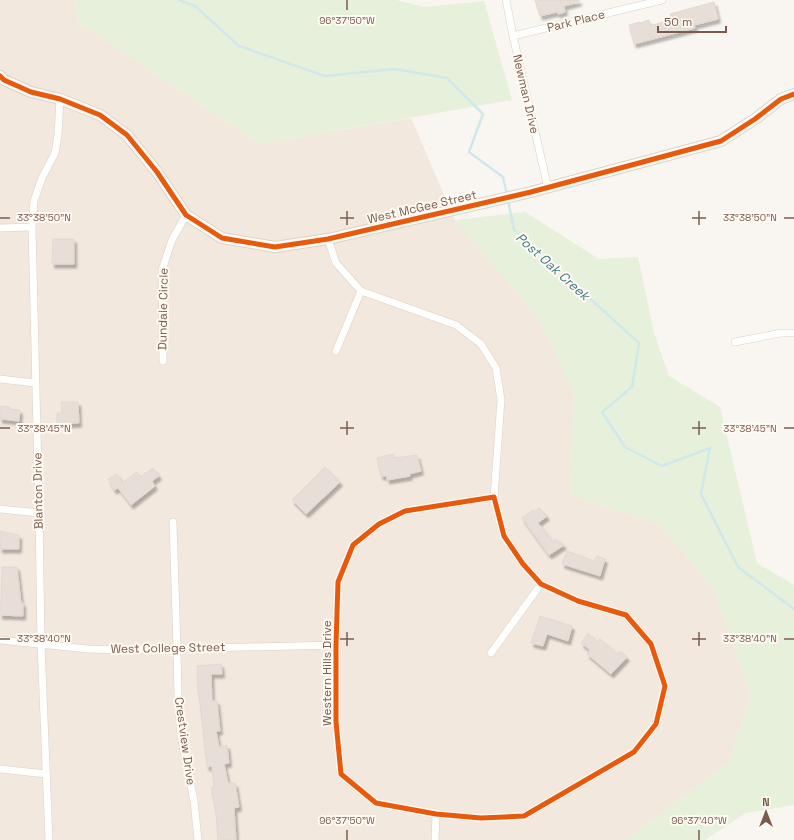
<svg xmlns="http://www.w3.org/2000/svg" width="794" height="840" font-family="'Space Grotesk',sans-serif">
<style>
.residential{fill:#f2e8de}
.green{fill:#e7f0db}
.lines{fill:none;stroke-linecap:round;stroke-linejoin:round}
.stream{stroke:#d0e8ea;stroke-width:2.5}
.building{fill:#e6ded7;stroke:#e2d8d2;filter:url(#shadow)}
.street-casing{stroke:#d7d1cb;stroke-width:8}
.secondary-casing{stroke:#d9d2cb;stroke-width:12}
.street{stroke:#fefefd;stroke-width:7}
.secondary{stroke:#fefefd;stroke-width:10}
.cycleway-casing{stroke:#fffaf3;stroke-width:8}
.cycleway{stroke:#e8590c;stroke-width:5}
.ticks{fill:none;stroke:#7a5c4d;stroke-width:1.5}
.labels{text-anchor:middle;stroke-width:4;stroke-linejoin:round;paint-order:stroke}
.street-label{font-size:12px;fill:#7a5c4d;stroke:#fffaf3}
.water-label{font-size:13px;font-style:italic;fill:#437c86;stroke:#fffaf3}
.ticks-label{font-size:10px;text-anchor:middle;fill:#7a5c4d;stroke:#fffaf3;stroke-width:4;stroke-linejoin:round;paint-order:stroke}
</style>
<defs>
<filter id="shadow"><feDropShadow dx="2.5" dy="4" stdDeviation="1" flood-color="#0004"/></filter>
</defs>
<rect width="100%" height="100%" fill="#f9f5f0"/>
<polygon class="residential" points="0,0 75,0 78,22 260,144 411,118 455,220 539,319 574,393 570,495 659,524 714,589 751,696 729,762 626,840 0,840"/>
<g class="green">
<polygon points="75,0 396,0 425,7 484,1 512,100 260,144 78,22"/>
<polygon points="525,212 599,259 638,257 654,333 669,376 720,407 757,563 794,585 794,805 746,813 705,840 626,840 729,762 751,696 714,589 659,524 570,495 574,393 539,319 455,220"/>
</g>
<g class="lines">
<g class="stream">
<polyline points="179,0 195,6 239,46 325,76 394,69 447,78 483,114 469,152 503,177 507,195"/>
<polyline points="508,200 514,230 639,343 632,387 602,412 625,447 662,466 710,448 701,494 738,567 794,609"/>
</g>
</g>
<g class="building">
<polygon points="535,0 579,0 579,2 564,6 565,12 558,14 557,12 540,16"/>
<polygon points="714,2 718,19 694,25 695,28 634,44 629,25 640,22 640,23 649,20 650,26 672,19 670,14"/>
<polygon points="53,239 74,239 74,264 52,264"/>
<polygon points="61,402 78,402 79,423 57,424 57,413 62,413"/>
<polygon points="0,406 10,407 10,409 20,410 19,421 0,419"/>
<polygon points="393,454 394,458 417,455 421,471 409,474 410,476 387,480 387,476 381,476 377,458"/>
<polygon points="325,467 340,482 306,514 292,500"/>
<polygon points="153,468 159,476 152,481 155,486 131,505 118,488 114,490 108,479 117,474 122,483 137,472 140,477"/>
<polygon points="539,508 547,516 538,523 553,542 556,539 564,545 549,555 522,518 533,510 534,512"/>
<polygon points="0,531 19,535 19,549 0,549"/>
<polygon points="567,551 594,561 597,556 605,559 600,576 562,564"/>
<polygon points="2,567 17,567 21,603 23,603 23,616 0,615 0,600 1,600"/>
<polygon points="540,616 572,626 568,641 547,634 543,646 531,643"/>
<polygon points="588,633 597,641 600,639 618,654 620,651 627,657 611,674 587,654 590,650 581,643"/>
<polygon points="221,664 222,674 211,674 212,701 217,701 220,731 216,731 219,747 227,745 229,763 224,764 228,783 235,783 239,807 234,808 236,840 218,840 216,813 211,788 214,787 212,766 207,767 199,694 198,694 197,666"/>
</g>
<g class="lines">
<defs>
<g id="street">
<polyline points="506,0 513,36 548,188"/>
<polyline points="513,36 662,0"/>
<polyline points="0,228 32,227"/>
<polyline points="328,239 336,263 361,291 456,325 481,344 496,368 501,400 494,497"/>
<polyline points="735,342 781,333 794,333"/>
<polyline points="336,351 361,291"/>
<polyline points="163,361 162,270 172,240 186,215"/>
<polyline points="0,379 35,383"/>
<polygon points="494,497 504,536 523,564 541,584 578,601 626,615 651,644 665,686 656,724 634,752 524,816 481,818 436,814 376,803 341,774 336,722 336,645 338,582 353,545 379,524 405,511"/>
<polyline points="0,509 39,513"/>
<polyline points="173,522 177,649 178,696 181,735 194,801 198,840"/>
<polyline points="0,640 88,649 120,650 336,645"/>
<polyline points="491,653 541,584"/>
<polyline points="0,769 46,774"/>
<polyline points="49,840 41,644 39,513 32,227 34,201 42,178 55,153 58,135 60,99"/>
<polyline points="435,840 436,814"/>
</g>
<polyline id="secondary" points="0,76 4,80 31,92 60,99 100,115 127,135 157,172 186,215 222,238 275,247 328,239 531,192 721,141 755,119 781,99 794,94"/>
</defs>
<use href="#street" class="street-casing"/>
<use href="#secondary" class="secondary-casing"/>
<use href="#street" class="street"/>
<use href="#secondary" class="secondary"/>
<defs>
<g id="cycleway">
<polyline points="0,76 4,80 31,92 60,99 100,115 127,135 157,172 186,215 222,238 275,247 328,239 531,192 721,141 755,119 781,99 794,94"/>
<polygon points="494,497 504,536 523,564 541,584 578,601 626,615 651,644 665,686 656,724 634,752 524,816 481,818 436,814 376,803 341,774 336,722 336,645 338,582 353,545 379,524 405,511"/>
</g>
</defs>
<use href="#cycleway" class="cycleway-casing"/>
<use href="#cycleway" class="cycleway"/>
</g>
<path class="ticks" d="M 347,0 L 347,10M 347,211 L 347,225M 699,211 L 699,225M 0,218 L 10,218M 340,218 L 354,218M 692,218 L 706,218M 784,218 L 794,218M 347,421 L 347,435M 699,421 L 699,435M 0,428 L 10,428M 340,428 L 354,428M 692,428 L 706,428M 784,428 L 794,428M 347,632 L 347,646M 699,632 L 699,646M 0,639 L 10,639M 340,639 L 354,639M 692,639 L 706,639M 784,639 L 794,639M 347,830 L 347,840M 699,830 L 699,840"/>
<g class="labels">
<g class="street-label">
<text transform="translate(576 21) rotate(-14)" y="4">Park Place</text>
<text transform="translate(526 94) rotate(77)" y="4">Newman Drive</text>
<text transform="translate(422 207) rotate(-13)" y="4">West McGee Street</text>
<text transform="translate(163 309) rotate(-89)" y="4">Dundale Circle</text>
<text transform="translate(38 491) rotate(-91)" y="4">Blanton Drive</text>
<text transform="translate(168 648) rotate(-1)" y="4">West College Street</text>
<text transform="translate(327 673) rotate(-90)" y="4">Western Hills Drive</text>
<text transform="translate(185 741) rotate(82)" y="4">Crestview Drive</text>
</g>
<g class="water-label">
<text transform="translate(553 266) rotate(42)" y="5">Post Oak Creek</text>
</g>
</g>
<g class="ticks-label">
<text x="347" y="24">96°37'50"W</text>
<text x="44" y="221">33°38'50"N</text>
<text x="750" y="221">33°38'50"N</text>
<text x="44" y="432">33°38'45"N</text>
<text x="750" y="432">33°38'45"N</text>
<text x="44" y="642">33°38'40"N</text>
<text x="750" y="642">33°38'40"N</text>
<text x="347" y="824">96°37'50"W</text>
<text x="699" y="824">96°37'40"W</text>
</g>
<g transform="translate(766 812)" stroke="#fffaf3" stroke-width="3" paint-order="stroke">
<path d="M0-3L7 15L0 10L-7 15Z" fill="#7a5c4d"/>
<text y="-6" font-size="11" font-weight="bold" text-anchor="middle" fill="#7a5c4d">N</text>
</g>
<path d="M658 26v6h68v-6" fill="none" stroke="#7a5c4d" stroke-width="2"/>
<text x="664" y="26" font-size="12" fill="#7a5c4d" stroke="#fffaf3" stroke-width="3" paint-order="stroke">50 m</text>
</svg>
